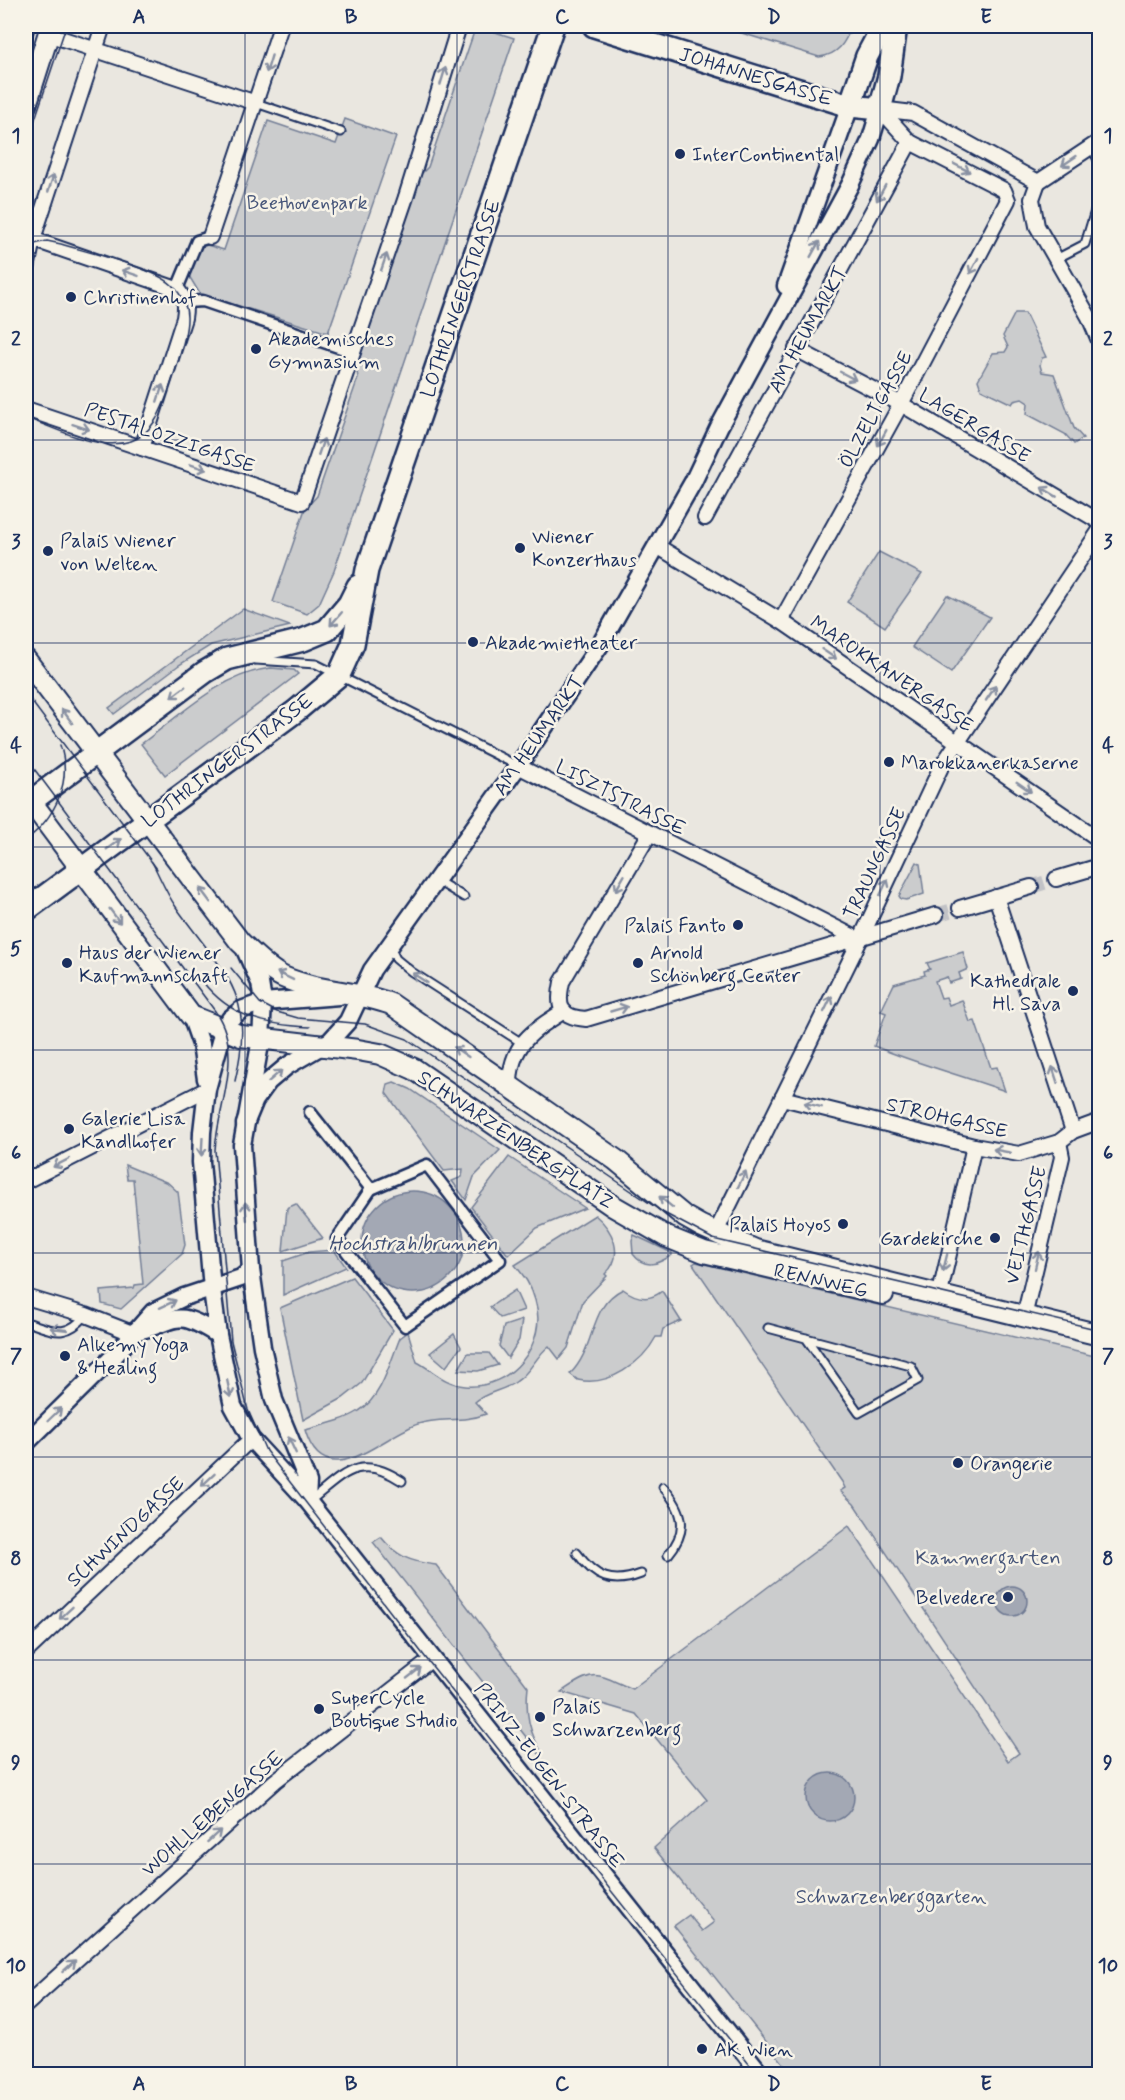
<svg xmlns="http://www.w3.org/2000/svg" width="1125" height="2100" font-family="Mynerve,sans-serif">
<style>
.green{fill:#cbcccd;stroke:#737e96;stroke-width:1.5}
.water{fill:#a3a8b4;stroke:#6d7892;stroke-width:1.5}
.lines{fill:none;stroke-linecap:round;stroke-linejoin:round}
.minor-tunnel{stroke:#c1c2c6;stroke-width:14;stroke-dasharray:14 7;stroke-linecap:butt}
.service-casing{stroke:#1b2f5e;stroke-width:11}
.pedestrian-casing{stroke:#1b2f5e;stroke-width:15}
.minor-casing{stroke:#1b2f5e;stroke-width:18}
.tertiary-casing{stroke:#1b2f5e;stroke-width:21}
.secondary-casing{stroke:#1b2f5e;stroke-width:24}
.primary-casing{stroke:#1b2f5e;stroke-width:26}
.service{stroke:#f7f3e8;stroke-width:7}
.pedestrian{stroke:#f7f3e8;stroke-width:10}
.minor{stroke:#f7f3e8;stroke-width:14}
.tertiary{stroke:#f7f3e8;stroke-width:16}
.secondary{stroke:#f7f3e8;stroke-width:20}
.primary{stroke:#f7f3e8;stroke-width:21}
.tram{stroke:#1b2f5e;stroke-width:1.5}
.oneway{stroke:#8991a3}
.grid{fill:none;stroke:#1b2f5e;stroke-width:1.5;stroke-opacity:0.55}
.poi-dot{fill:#1b2f5e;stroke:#f7f3e8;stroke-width:2}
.labels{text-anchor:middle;stroke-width:5;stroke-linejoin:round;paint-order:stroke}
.street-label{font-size:20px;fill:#1b2f5e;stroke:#f7f3e8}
.poi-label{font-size:20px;fill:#1b2f5e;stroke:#f7f3e8;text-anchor:start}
.park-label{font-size:20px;fill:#47567a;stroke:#f7f3e8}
.water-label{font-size:21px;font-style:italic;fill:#445378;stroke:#f7f3e8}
.neatline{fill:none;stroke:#1b2f5e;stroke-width:2}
.grid-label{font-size:20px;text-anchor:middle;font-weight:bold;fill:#1b2f5e}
</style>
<rect width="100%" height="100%" fill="#eae7e0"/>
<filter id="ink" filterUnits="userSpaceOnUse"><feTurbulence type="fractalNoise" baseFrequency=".0167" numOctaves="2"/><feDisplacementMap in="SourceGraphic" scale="12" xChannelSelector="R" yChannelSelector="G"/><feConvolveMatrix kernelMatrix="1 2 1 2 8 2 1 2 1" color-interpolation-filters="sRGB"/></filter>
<g filter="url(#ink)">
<g class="green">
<polygon points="476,26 514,38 334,571 319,604 307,614 273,602 305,509 317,496 358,378 356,365 420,175 428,167"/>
<path d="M 719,26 L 852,26 C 845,42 839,55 819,57 Z"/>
<polygon points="345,119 396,137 328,333 200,294 189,276 200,243 224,250 268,121 336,144"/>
<polygon points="1015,313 1025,313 1046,357 1042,358 1040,365 1042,372 1054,374 1074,428 1083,438 1074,444 1065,434 1027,414 1028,403 1022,399 1014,401 1012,404 981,389 978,380 993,353 1005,352 1008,347 1003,336"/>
<polygon points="879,552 922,574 885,627 847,602"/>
<polygon points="947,595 990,617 951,673 912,647"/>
<polygon points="243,609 290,626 211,645 179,665 114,714 109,708"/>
<path d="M 271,668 L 294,670 L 298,674 L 165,775 L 141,744 C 181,715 220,674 271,668 Z"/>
<polygon points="917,862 920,864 924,894 906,900 901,899 899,896"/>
<path d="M 963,952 L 968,969 L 959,973 L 961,979 L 949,983 L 947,977 L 935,981 L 941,998 L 946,997 L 949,1005 L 962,1000 L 970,1022 L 975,1021 L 991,1068 L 997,1067 L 1005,1091 C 961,1075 917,1064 874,1046 L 886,1013 L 881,1011 L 894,984 L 925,975 L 924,971 L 930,969 L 927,963 Z"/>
<polygon points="394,1082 410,1089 500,1150 474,1177 466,1200 452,1181 462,1177 463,1169 444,1171 386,1093 388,1084"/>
<polygon points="509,1157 585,1208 537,1228 508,1255 471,1207"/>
<polygon points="125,1165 168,1183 178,1192 185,1245 182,1254 121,1309 102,1304 101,1291 134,1288 135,1285 143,1284 133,1179 127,1179"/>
<polygon points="296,1204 323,1238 283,1251 287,1208"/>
<path d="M 595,1215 C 612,1229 626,1255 605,1274 L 607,1276 L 583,1301 L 568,1348 L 559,1359 L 549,1346 C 536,1356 531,1372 517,1381 C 504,1391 487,1391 475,1402 L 486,1414 C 463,1423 440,1417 418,1424 C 383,1435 325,1498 305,1430 C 322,1425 344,1421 359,1411 C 382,1397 390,1362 400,1338 L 408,1332 L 417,1362 C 433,1370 444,1384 465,1386 C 510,1390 549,1344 535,1300 C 531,1285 524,1276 515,1265 Z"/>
<path d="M 634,1235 L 672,1253 L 672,1255 C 658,1264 645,1270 633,1254 L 632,1241 Z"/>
<polygon points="334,1250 346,1267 283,1295 283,1261 309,1252"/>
<path d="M 696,1262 L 1099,1357 L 1099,2074 L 792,2074 L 674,1926 L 689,1915 L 702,1931 L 714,1922 L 654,1848 L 707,1800 L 636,1714 L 561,1692 C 596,1668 595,1673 632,1689 L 849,1526 L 1008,1761 L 1019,1753 L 854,1504 L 840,1491 L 845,1488 L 842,1482 L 693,1264 Z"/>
<polygon points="352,1277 393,1330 362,1383 343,1398 303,1420 280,1308"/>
<path d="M 623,1289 C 635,1298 649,1302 662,1291 L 681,1321 L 663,1329 L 661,1337 L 656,1337 C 642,1363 609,1387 578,1380 L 570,1374 C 597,1347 588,1306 623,1289 Z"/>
<polygon points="515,1290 524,1310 500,1318 490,1307"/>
<polygon points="522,1320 519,1340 508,1358 499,1346 504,1326"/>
<polygon points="454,1334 461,1347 446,1367 430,1353"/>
<polygon points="468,1353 489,1353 498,1365 478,1371 458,1370"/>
<path d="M 381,1537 C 397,1557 411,1562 436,1565 L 528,1687 C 525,1713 529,1733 543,1754 L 541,1756 L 373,1542 Z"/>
</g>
<g class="water">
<circle cx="413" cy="1242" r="51"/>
<circle cx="1012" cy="1601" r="15"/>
<circle cx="830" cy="1797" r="24"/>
</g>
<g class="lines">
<g class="minor-tunnel">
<polyline points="1031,887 1056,879"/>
<polyline points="936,915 960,908"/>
</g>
<defs>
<g id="service">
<polyline points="256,103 341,132"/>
<polyline points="1091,146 1100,164"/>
<polyline points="1056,259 1085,244 1100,194"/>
<polyline points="256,660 316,664 518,766"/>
<polyline points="436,880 464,897"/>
<polyline points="390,947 396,959 412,972 522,1043"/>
<path d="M 26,1322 C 53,1330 65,1340 86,1315"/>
<polyline points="768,1328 911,1366 918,1380 859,1413 806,1338"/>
<path d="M 663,1487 C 684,1511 689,1530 668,1555"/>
<path d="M 309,1502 C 343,1475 359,1452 402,1481"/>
<path d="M 577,1553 C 595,1578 612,1585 641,1574"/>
</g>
<g id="pedestrian">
<polyline points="177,289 197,241 210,237"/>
<polyline points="186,302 203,301 353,352"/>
<polyline points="310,1112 371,1189"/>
<polygon points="427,1165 500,1260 405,1326 337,1239 371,1189"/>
</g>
<g id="minor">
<polyline points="48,34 256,103"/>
<polyline points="880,109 913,113 1038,182"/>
<polyline points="1038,182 1032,199 1037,226 1089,317 1100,343"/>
<polyline points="1038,182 1100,141"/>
<path d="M 26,237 L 177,289 C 186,300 186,305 184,318 L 142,448"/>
<polyline points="210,237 281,26"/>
<polyline points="26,274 33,239 103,26"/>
<polyline points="796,349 901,404 1100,522"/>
<polyline points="26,409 302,502 406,197 459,26"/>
<polyline points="705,518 910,142"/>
<polyline points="657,546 781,621 1100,840"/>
<polyline points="781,621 901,404 1008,200 1004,190 910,142 880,109"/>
<polyline points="518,766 860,940"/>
<path d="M 650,833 L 562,982 C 557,1006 559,1017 586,1019 L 936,915"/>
<polyline points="1056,879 1100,866"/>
<polyline points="996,897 1073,1131"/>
<polyline points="960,908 1031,887"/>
<path d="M 510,1085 C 510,1045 532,1031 564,1011"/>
<polyline points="782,1098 974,1146 1019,1154 1059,1142 1073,1131 1100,1121"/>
<polyline points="26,1181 207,1089"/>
<polyline points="716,1232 860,940 941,767 1100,530"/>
<polyline points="26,1297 86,1315 132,1333"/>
<polyline points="939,1297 974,1146"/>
<polyline points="1024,1317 1062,1157 1059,1142"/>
<polyline points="26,1652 251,1439"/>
<polyline points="26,2005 275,1781 432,1659"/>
</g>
<g id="tertiary">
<polyline points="786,286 850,106"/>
<polyline points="246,952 260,983 263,1002 261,1039 242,1145 251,1270 262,1347 274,1400 308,1482 307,1500"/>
<polyline points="339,996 263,1002 241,1010 230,1019 223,1031 207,1089 202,1132 201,1162 212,1289 218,1335 233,1406 251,1439 307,1500 761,2074"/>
<polyline points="191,1016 201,1044 206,1079"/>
<polyline points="245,1124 255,1100 268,1082 287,1066 330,1041 348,1021 372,970 518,766 600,645 693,482 719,427 850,185 871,139 880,109"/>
<path d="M 133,1332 C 178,1323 171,1305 218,1335"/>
<polyline points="26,1443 116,1354 153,1312 184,1297 241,1278 251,1270"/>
</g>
<g id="secondary">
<polyline points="26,105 51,26"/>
<path d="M 26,660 L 240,942 C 253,954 267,969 283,977 C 317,992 356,991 391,1004 L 616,1160 L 685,1217 L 701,1226 L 755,1250 L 1100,1335"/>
<polyline points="26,795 191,1016 241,1036 358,1050 380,1054 414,1069 613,1206 667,1237 704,1252 883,1294"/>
</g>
<g id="primary">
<polyline points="594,26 850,106 880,109 889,76 896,26"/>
<polyline points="850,106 867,56 883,26"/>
<polyline points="26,805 205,672 227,659 303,640 327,630 349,604 358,586"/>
<polyline points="26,910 296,711 339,675 353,644 367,570 553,26"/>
</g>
</defs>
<use href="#service" class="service-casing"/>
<use href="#pedestrian" class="pedestrian-casing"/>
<use href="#minor" class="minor-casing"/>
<use href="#tertiary" class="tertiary-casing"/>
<use href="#secondary" class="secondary-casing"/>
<use href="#primary" class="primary-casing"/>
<use href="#service" class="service"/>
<use href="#pedestrian" class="pedestrian"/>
<use href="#minor" class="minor"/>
<use href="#tertiary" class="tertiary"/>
<use href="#secondary" class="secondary"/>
<use href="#primary" class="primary"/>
<g class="tram">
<polyline points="26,56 36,26"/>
<polyline points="26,146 66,26"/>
<path d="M 26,246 L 47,241 L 61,244 C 87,252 155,268 172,285 C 181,294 187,306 187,317 C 188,337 166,404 155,421 C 149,430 141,438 131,441 C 98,452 56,428 26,418"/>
<polyline points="26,694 157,869"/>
<path d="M 26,758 L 215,1011 C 245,1054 218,1103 215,1150 L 231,1341 L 248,1410 L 266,1451 L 429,1662 L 757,2074"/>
<polyline points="26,818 32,791 27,764"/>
<path d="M 26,840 C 55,818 73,781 60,745"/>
<path d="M 152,862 C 160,877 166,893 176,907 C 224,975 257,991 235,1081"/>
<polyline points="231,968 260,1003 277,1012 298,1018 365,1024 407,1039 664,1213 713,1239 1100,1330"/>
<path d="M 202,981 C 231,1018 266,1025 310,1027"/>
</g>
</g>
<defs><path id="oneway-shaft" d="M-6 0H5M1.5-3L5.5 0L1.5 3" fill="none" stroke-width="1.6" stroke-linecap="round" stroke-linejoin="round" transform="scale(1.5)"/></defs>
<g class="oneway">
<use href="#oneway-shaft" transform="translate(269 64) rotate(107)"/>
<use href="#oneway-shaft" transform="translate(443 76) rotate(-73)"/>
<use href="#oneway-shaft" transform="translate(1069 161) rotate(146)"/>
<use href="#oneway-shaft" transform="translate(962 168) rotate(27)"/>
<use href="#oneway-shaft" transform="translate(51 183) rotate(-72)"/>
<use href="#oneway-shaft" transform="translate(881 193) rotate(119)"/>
<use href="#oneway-shaft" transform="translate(815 249) rotate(-61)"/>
<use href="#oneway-shaft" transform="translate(384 262) rotate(-71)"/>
<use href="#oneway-shaft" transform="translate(974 266) rotate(118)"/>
<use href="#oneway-shaft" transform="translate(130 273) rotate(-161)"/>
<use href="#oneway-shaft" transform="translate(848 376) rotate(28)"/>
<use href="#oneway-shaft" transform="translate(160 393) rotate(-72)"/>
<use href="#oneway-shaft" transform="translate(81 427) rotate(18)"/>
<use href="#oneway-shaft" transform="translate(882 438) rotate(119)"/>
<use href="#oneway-shaft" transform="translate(321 447) rotate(-71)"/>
<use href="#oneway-shaft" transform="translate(198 467) rotate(19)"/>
<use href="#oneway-shaft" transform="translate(1049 492) rotate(-149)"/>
<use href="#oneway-shaft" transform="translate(336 619) rotate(131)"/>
<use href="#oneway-shaft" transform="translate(829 654) rotate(34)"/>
<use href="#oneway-shaft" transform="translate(178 692) rotate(143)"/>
<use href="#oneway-shaft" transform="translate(991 693) rotate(-56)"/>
<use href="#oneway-shaft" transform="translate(67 716) rotate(-126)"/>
<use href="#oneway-shaft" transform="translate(1024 787) rotate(35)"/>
<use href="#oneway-shaft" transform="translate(114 844) rotate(-36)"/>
<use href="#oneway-shaft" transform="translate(620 883) rotate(120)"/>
<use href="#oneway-shaft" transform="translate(884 887) rotate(-65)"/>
<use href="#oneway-shaft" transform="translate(205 895) rotate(-127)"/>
<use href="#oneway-shaft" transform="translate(115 916) rotate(53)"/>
<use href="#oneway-shaft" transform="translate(285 976) rotate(-154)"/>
<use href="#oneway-shaft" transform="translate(420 978) rotate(-147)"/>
<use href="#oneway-shaft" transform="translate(828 1004) rotate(-64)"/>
<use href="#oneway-shaft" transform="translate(619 1009) rotate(-16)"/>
<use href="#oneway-shaft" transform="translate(461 1052) rotate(-146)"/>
<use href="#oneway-shaft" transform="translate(1055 1075) rotate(-108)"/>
<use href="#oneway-shaft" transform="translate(275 1076) rotate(-41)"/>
<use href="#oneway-shaft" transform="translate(813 1105) rotate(-166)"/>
<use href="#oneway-shaft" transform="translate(202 1147) rotate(93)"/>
<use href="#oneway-shaft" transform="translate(1002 1151) rotate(-169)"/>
<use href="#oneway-shaft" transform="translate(61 1163) rotate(153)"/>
<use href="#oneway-shaft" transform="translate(742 1179) rotate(-64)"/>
<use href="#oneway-shaft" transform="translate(666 1202) rotate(-141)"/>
<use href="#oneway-shaft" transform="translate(246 1211) rotate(-95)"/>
<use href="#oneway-shaft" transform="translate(1037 1260) rotate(-77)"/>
<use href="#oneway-shaft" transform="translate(945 1263) rotate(104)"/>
<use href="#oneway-shaft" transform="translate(168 1304) rotate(-25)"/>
<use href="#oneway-shaft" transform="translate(59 1329) rotate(-173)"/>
<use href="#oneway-shaft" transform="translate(229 1389) rotate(78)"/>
<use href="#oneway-shaft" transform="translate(55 1414) rotate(-44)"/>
<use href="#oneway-shaft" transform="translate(292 1445) rotate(-115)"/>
<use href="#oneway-shaft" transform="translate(208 1480) rotate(137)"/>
<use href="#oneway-shaft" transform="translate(66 1613) rotate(137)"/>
<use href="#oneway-shaft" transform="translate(414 1673) rotate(-38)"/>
<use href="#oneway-shaft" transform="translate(214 1836) rotate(-42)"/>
<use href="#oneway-shaft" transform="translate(69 1966) rotate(-42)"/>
</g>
</g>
<path class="grid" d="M 245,26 L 245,2074M 457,26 L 457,2074M 668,26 L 668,2074M 880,26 L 880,2074M 26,236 L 1100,236M 26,440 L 1100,440M 26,643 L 1100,643M 26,847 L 1100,847M 26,1050 L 1100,1050M 26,1253 L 1100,1253M 26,1457 L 1100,1457M 26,1660 L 1100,1660M 26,1864 L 1100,1864"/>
<g class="poi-dot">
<circle cx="680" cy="154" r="6"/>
<circle cx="71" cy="297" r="6"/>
<circle cx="256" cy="349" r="6"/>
<circle cx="520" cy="548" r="6"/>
<circle cx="48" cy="551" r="6"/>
<circle cx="473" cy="642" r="6"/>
<circle cx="889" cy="762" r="6"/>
<circle cx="738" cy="925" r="6"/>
<circle cx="67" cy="963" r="6"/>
<circle cx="638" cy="963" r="6"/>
<circle cx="1073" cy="991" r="6"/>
<circle cx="69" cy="1129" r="6"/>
<circle cx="843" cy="1224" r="6"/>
<circle cx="995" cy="1238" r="6"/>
<circle cx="65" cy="1356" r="6"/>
<circle cx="958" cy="1463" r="6"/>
<circle cx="1008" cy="1597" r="6"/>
<circle cx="319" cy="1709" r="6"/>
<circle cx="540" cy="1717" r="6"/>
<circle cx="702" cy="2049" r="6"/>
</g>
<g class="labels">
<g class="street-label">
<text transform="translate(756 76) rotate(17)" y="7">JOHANNESGASSE</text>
<text transform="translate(460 298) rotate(-71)" y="7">LOTHRINGERSTRASSE</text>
<text transform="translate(807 329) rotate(-61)" y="7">AM HEUMARKT</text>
<text transform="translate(875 409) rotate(-61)" y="7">ÖLZELTGASSE</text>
<text transform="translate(975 425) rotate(31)" y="7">LAGERGASSE</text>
<text transform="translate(170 437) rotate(19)" y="7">PESTALOZZIGASSE</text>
<text transform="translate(892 673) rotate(34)" y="7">MAROKKANERGASSE</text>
<text transform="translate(538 735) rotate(-55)" y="7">AM HEUMARKT</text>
<text transform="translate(227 760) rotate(-37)" y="7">LOTHRINGERSTRASSE</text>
<text transform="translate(621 797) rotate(27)" y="7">LISZTSTRASSE</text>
<text transform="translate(874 863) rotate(-65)" y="7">TRAUNGASSE</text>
<text transform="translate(947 1117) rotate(13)" y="7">STROHGASSE</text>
<text transform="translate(516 1139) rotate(34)" y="7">SCHWARZENBERGPLATZ</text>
<text transform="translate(1025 1225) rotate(-76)" y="7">VEITHGASSE</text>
<text transform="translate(821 1280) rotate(13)" y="7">RENNWEG</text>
<text transform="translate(125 1531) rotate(-43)" y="7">SCHWINDGASSE</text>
<text transform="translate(550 1775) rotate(52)" y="7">PRINZ-EUGEN-STRASSE</text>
<text transform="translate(212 1813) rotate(-41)" y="7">WOHLLEBENGASSE</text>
</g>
<g class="poi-label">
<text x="692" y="161">InterContinental</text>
<text x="83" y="304">Christinenhof</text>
<text x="268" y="345">Akademisches<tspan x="268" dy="23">Gymnasium</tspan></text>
<text x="532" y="543">Wiener<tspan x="532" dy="23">Konzerthaus</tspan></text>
<text x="60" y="547">Palais Wiener<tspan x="60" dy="23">von Welten</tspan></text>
<text x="485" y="649">Akademietheater</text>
<text x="901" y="769">Marokkanerkaserne</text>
<text x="726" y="932" text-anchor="end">Palais Fanto</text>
<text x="79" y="959">Haus der Wiener<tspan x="79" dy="23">Kaufmannschaft</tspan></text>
<text x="650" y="959">Arnold<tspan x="650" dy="23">Schönberg Center</tspan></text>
<text x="1061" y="987" text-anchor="end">Kathedrale<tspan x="1061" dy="23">Hl. Sava</tspan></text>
<text x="81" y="1125">Galerie Lisa<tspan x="81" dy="23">Kandlhofer</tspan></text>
<text x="831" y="1231" text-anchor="end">Palais Hoyos</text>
<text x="983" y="1245" text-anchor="end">Gardekirche</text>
<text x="77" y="1351">Alkemy Yoga<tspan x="77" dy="23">&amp; Healing</tspan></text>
<text x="970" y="1470">Orangerie</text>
<text x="996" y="1604" text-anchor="end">Belvedere</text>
<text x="331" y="1704">SuperCycle<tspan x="331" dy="23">Boutique Studio</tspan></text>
<text x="552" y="1713">Palais<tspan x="552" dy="23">Schwarzenberg</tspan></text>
<text x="714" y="2056">AK Wien</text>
</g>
<g class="park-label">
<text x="307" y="209">Beethovenpark</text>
<text x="988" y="1564">Kammergarten</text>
<text x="891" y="1903">Schwarzenberggarten</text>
</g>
<g class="water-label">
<text x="413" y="1250">Hochstrahlbrunnen</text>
</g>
</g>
<rect width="1125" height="2100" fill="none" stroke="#f7f3e8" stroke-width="66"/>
<rect x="33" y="33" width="1059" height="2034" class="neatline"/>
<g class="grid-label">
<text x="139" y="23">A</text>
<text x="351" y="23">B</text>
<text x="562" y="23">C</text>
<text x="774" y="23">D</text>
<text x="986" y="23">E</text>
<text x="16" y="142">1</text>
<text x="1108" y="142">1</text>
<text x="16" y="345">2</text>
<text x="1108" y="345">2</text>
<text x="16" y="548">3</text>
<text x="1108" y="548">3</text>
<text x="16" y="752">4</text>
<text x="1108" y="752">4</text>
<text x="16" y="955">5</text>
<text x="1108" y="955">5</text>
<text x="16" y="1159">6</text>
<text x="1108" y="1159">6</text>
<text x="16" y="1362">7</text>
<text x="1108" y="1362">7</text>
<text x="16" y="1565">8</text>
<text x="1108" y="1565">8</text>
<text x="16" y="1769">9</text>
<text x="1108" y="1769">9</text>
<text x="16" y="1972">10</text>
<text x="1108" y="1972">10</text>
<text x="139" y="2090">A</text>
<text x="351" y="2090">B</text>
<text x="562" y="2090">C</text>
<text x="774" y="2090">D</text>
<text x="986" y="2090">E</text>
</g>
</svg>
